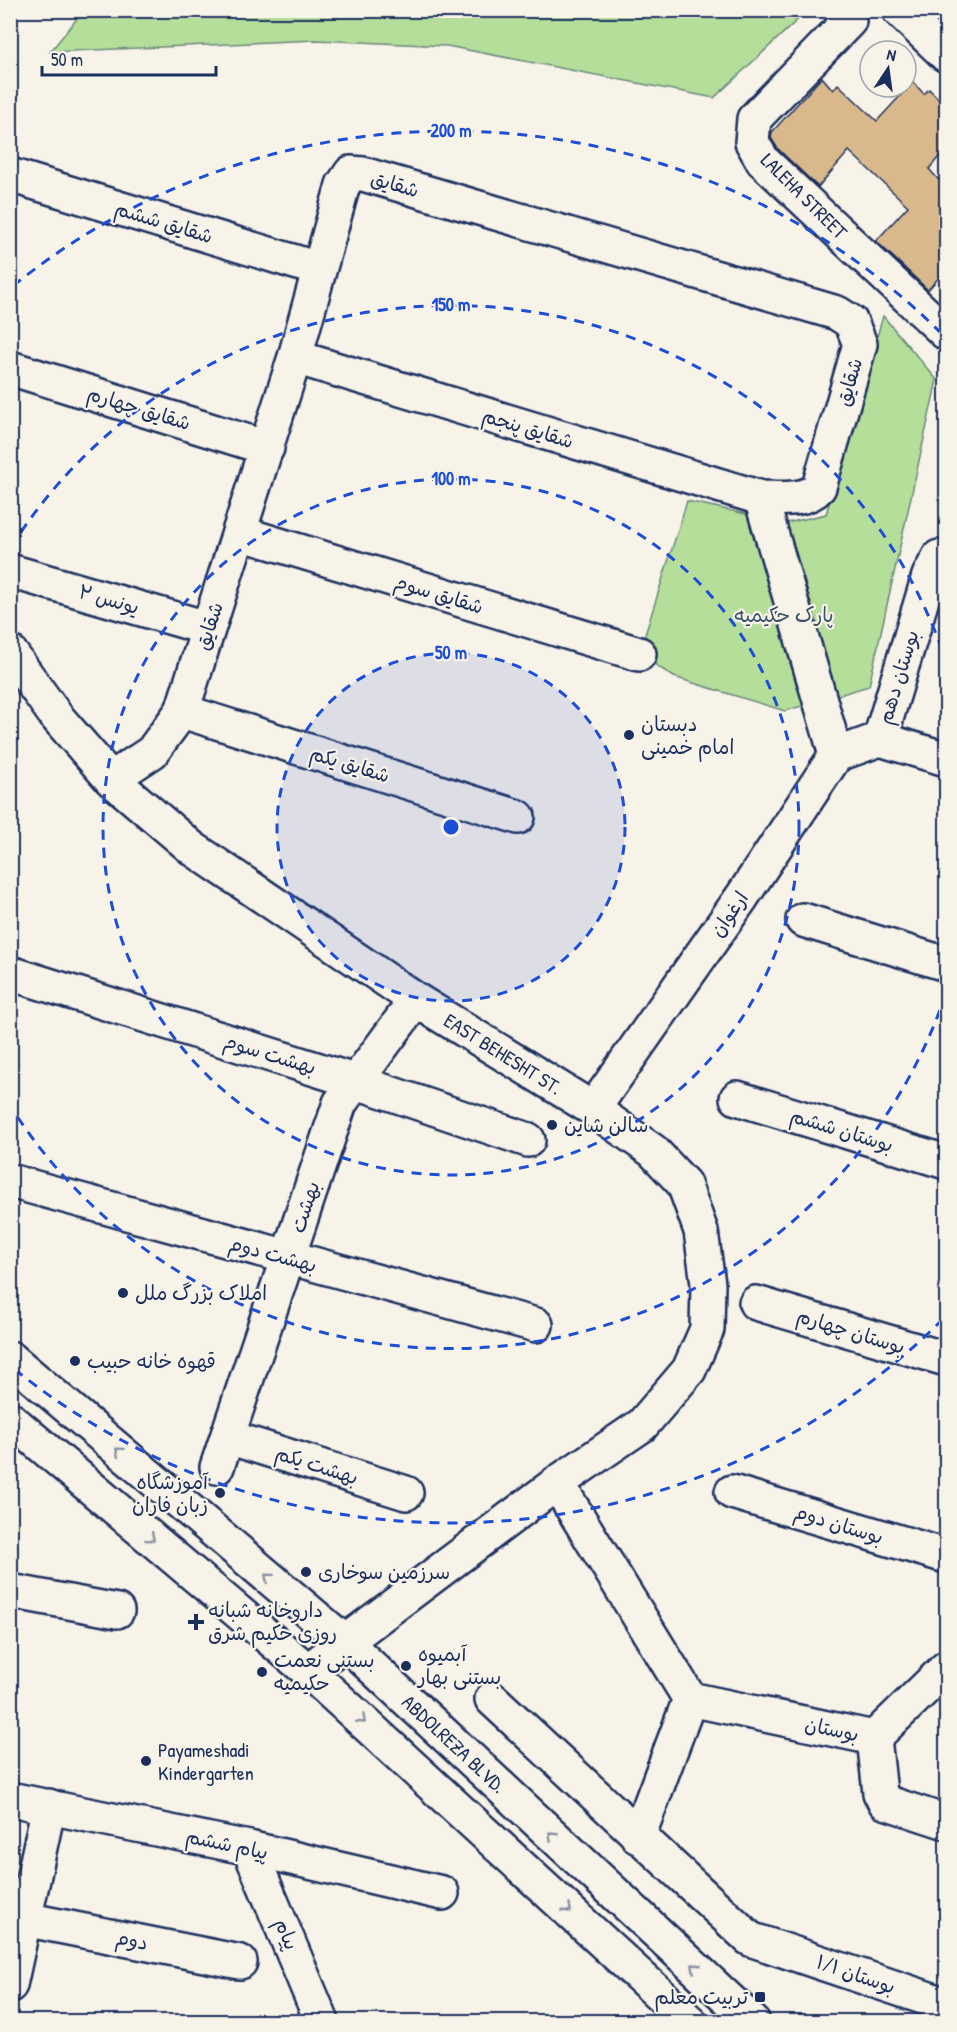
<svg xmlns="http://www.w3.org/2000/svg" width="957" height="2032" font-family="'Patrick Hand','Playpen Sans Arabic',sans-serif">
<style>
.green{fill:#b4de9a;stroke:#68867c;stroke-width:1.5}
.building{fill:#d9b98c;stroke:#1b2f5e;stroke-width:1.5}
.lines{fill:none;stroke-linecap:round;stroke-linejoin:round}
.minor-casing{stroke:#1b2f5e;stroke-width:38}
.major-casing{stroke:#1b2f5e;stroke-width:38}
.minor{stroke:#f7f3e8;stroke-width:33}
.major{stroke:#f7f3e8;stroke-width:33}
.oneway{stroke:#8991a3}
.ring{fill:none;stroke:#1d4ed8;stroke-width:3;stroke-dasharray:10 8}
.poi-dot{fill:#1b2f5e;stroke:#f7f3e8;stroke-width:2}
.labels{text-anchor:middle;stroke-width:4.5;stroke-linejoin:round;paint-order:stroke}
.street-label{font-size:20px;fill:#1b2f5e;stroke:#f7f3e8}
.park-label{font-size:20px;fill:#3a526a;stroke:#f7f3e8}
.poi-label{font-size:20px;fill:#1b2f5e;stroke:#f7f3e8;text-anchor:start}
.centre{fill:#1d4ed8;stroke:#f7f3e8;stroke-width:3}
.ring-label{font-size:18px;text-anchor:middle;font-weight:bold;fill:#1d4ed8;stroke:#f7f3e8;stroke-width:4.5;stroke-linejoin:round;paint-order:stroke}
</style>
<rect width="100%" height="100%" fill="#f7f3e8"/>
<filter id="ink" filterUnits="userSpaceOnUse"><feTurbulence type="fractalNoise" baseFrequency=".0167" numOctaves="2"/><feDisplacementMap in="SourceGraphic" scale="12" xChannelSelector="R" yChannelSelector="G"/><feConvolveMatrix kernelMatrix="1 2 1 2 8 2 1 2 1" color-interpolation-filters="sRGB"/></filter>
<g filter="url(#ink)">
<g class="green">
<polygon points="84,10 807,10 807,11 714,98 447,46 316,40 50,52"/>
<polygon points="883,316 937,380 869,686 785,711 674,677 639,654 687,501 787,523 826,514"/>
</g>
<polygon class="building" points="822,77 833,90 838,84 877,121 913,82 924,94 929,89 946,106 946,148 929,169 946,188 946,269 928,290 876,241 908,206 849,151 818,187 778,149 771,138 772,132"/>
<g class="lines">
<defs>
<g id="minor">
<polyline points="899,10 946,55"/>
<polyline points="849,21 754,119 752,142 763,161 946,333"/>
<polyline points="10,175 318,269"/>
<polyline points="10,368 267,448"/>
<polyline points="761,498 836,755"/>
<polyline points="240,533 639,654"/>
<polyline points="10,571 207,628"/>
<polyline points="182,711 518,817"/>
<polyline points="880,739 929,576 939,557 946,556"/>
<polyline points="880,739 946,759"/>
<path d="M 111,779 L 152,752 L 182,711 L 295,357 L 343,185 L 351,173 L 363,174 L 837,313 L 851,322 L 860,344 L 819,487 C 806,502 780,498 761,498 L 295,357"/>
<polyline points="803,920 946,964"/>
<polyline points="10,973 354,1081 528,1140"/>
<polyline points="737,1098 946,1162"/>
<polyline points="593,1109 742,897 836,755 880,739"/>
<polyline points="10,1181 536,1325"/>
<polyline points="756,1303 946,1359"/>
<polyline points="228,1437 406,1493"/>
<polyline points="217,1467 340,1103 416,1000"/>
<polyline points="557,1483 690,1699 874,1738 946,1668"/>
<polyline points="732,1492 946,1556"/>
<polyline points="10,1591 117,1611"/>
<polyline points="308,1671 345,1642"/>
<polyline points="492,1699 750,1939 932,2000"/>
<polyline points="874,1738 880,1793 885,1802 946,1822"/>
<polyline points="10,1799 249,1848 442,1893"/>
<polyline points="638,1837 690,1699"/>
<polyline points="249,1848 322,2022"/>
<polyline points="24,1919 240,1962"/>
<polyline points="10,1985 49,1806"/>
</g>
<g id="major">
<polyline points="10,652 56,716 111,779 192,848 416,1000 593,1109 653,1151 684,1184 701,1231 708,1284 707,1329 689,1370 642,1425 557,1483 345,1642"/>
<polyline points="10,1358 345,1642 753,2022"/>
<polyline points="10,1419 308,1671 690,2022"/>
</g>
</defs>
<use href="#minor" class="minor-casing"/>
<use href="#major" class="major-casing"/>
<use href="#minor" class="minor"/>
<use href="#major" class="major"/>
</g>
<defs><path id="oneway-chevron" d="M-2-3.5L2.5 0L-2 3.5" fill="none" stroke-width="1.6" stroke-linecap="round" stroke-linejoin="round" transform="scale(1.5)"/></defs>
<g class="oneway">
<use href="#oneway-chevron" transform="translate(119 1451) rotate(-140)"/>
<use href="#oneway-chevron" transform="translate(151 1538) rotate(40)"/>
<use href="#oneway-chevron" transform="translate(268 1577) rotate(-140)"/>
<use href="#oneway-chevron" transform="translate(362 1720) rotate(43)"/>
<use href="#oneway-chevron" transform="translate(552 1835) rotate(-137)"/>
<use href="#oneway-chevron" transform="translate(568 1909) rotate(43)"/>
<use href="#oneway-chevron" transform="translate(695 1967) rotate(-137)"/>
</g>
</g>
<circle cx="451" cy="827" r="174" fill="#1d4ed8" fill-opacity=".12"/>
<g class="ring">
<circle cx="451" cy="827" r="174"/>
<circle cx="451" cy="827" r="348"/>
<path d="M946 993A522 522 0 0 1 11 1107M11 547A522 522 0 0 1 946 661"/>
<path d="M943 1319A696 696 0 0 1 13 1368M13 286A696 696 0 0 1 943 335"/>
</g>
<g class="poi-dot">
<circle cx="629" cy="735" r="6"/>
<circle cx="552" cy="1125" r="6"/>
<circle cx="123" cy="1293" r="6"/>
<circle cx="75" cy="1361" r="6"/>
<circle cx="220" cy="1493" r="6"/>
<circle cx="306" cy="1572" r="6"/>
<path d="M193 1613h6v6h6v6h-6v6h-6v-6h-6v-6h6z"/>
<circle cx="406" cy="1666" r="6"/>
<circle cx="262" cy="1672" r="6"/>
<circle cx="146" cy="1761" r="6"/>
<rect x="754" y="1991" width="12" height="12" rx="3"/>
</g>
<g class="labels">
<g class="street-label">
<text transform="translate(395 184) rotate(16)" y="7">شقایق</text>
<text transform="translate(804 196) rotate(45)" y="7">LALEHA STREET</text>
<text transform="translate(164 222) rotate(17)" y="7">شقایق ششم</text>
<text transform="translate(849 382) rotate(-74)" y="7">شقایق</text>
<text transform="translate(139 408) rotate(17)" y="7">شقایق چهارم</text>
<text transform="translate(528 428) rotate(17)" y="7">شقایق پنجم</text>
<text transform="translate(439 594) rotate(17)" y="7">شقایق سوم</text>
<text transform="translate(109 599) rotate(16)" y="7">یونس ۲</text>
<text transform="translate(209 626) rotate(-72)" y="7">شقایق</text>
<text transform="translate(898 677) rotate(-73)" y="7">بوستان دهم</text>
<text transform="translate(350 764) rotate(17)" y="7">شقایق یکم</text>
<text transform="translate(729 914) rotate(-55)" y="7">ارغوان</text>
<text transform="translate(270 1054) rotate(17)" y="7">بهشت سوم</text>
<text transform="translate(503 1054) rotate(32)" y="7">EAST BEHESHT ST.</text>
<text transform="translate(842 1130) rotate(17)" y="7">بوستان ششم</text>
<text transform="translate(305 1207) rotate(-72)" y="7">بهشت</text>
<text transform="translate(273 1254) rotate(15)" y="7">بهشت دوم</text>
<text transform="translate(851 1331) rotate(17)" y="7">بوستان چهارم</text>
<text transform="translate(317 1465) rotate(18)" y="7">بهشت یکم</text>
<text transform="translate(839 1524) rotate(17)" y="7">بوستان دوم</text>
<text transform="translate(832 1729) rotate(12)" y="7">بوستان</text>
<text transform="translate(454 1744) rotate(43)" y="7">ABDOLREZA BLVD.</text>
<text transform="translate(227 1844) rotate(12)" y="7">پیام ششم</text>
<text transform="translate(287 1934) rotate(68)" y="7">پیام</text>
<text transform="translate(132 1940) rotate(11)" y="7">دوم</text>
<text transform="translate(856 1974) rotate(19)" y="7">بوستان ۱/۱</text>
</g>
<g class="park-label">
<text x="784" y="622">پارک حکیمیه</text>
</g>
<g class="poi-label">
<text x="641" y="731">دبستان<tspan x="641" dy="23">امام خمینی</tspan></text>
<text x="564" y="1132">سالن شاین</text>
<text x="135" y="1300">املاک بزرگ ملل</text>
<text x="87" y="1368">قهوه خانه حبیب</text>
<text x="208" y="1489" text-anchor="end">آموزشگاه<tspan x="208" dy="23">زبان فاران</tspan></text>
<text x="318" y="1579">سرزمین سوخاری</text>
<text x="208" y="1617">داروخانه شبانه<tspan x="208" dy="23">روزی حکیم شرق</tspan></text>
<text x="418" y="1661">آبمیوه<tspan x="418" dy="23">بستنی بهار</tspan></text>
<text x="274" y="1667">بستنی نعمت<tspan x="274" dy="23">حکیمیه</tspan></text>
<text x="158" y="1757">Payameshadi<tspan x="158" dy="23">Kindergarten</tspan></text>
<text x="748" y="2004" text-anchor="end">تربیت معلم</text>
</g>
</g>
<circle cx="451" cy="827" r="9" class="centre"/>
<g class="ring-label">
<text x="451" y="137">200 m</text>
<text x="451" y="311">150 m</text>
<text x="451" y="485">100 m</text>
<text x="451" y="659">50 m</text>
</g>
<rect width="957" height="2032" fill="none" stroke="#f7f3e8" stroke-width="36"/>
<rect x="18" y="18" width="921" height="1996" fill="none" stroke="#1b2f5e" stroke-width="2" filter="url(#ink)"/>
<g transform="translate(888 69) rotate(13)"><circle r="28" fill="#f7f3e8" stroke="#9fa5b1" stroke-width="1.5"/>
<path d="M0-4.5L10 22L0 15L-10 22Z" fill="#1b2f5e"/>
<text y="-9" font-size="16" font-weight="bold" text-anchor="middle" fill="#1b2f5e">N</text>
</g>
<path d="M42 66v9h174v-9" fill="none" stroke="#1b2f5e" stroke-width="3"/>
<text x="51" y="66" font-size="18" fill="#1b2f5e" stroke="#f7f3e8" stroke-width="4.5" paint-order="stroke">50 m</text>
</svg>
